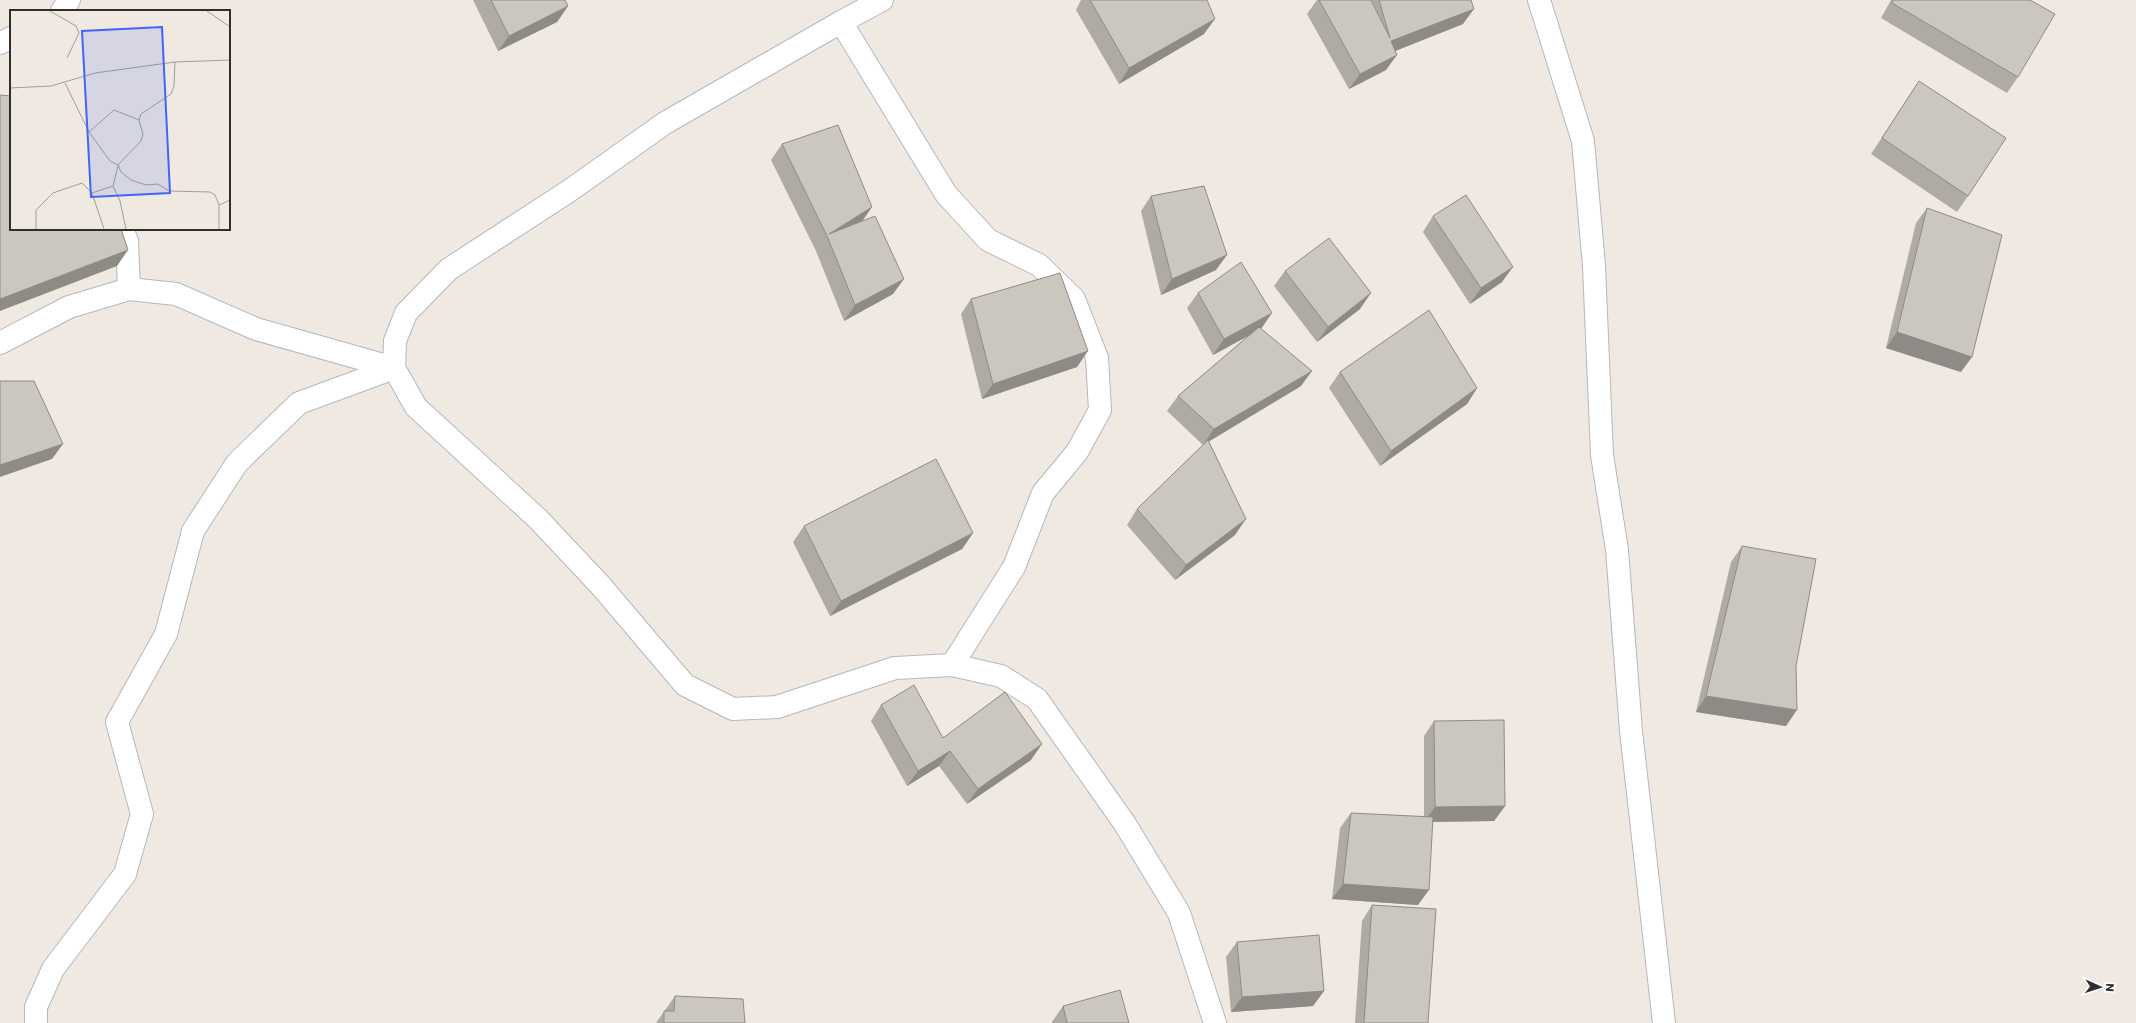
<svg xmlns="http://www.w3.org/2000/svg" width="2136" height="1023" font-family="Poppins,sans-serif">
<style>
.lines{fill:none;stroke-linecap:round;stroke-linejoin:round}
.street-casing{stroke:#b4b7c1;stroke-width:24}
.street{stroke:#fff;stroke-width:22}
.wall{fill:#afaba4}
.shaded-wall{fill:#8e8b86}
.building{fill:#cbc7bf;stroke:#8e8b86}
.inset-road{fill:none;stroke:#a29e99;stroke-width:1}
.view{fill:#4264fb;fill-opacity:0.15;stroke:#4264fb;stroke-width:2}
.inset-edge{fill:none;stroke:#2e2e2e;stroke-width:2}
</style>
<rect width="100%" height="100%" fill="#efe9e1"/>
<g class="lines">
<defs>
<g id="street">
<polyline points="882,0 841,22 665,123 569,191 449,269 406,313 395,341 394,368 416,407 538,519 601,586 685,685 733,709 777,707 895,668 952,665 1001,676 1037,699 1125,824 1179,913 1215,1023"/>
<polyline points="1539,0 1583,141 1594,266 1602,455 1617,550 1631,731 1664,1023"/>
<polyline points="62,11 69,0"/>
<polyline points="841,22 946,194 988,240 1039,265 1074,299 1097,358 1100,410 1077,452 1043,493 1014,567 952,665"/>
<polyline points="0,43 11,38"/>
<polyline points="122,229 127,241 129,289"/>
<polyline points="0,343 69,307 129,289 176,294 256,329 394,368"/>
<polyline points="36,1023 36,1007 53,969 125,874 142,814 117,722 166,634 193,531 237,463 299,403 394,368"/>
</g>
</defs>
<use href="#street" class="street-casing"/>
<use href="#street" class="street"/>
</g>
<g class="wall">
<polygon points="473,0 565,0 568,6 557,22 498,51"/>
<polygon points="1081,0 1207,0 1204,34 1119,84 1076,10"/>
<polygon points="1317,0 1471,0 1463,24 1395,51 1386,70 1349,89 1307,14"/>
<polygon points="1891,0 2030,0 2018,77 2007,93 1881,18"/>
<polygon points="1919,81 1968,196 1957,212 1871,154"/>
<polygon points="782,144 872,207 862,221 893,294 844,321 816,251 771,160"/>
<polygon points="1151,196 1216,270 1161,295 1141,211"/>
<polygon points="1927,208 1961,372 1886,348 1916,223"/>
<polygon points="1433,216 1502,282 1470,304 1423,232"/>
<polygon points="1285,271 1360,309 1317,342 1274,286"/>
<polygon points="1198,293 1261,329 1301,386 1209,441 1235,535 1175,580 1127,525 1137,509 1205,444 1203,445 1167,411 1178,396 1248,336 1213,355 1187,308"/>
<polygon points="971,299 1077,367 982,399 961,314"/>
<polygon points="1340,372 1477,388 1467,404 1380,466 1329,388"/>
<polygon points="804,526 973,533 962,549 830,616 793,542"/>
<polygon points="1742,546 1796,666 1786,726 1696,712 1731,562"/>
<polygon points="881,705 943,738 1031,760 967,804 939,766 907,786 871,721"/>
<polygon points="1434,721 1505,806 1494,821 1433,822 1418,905 1332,899 1340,828 1351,813 1424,817 1424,736"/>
<polygon points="1372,905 1428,1023 1355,1023 1362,921"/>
<polygon points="1237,942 1324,991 1313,1006 1231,1012 1226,957"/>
<polygon points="675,996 745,1023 656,1023"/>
<polygon points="1063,1006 1129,1023 1052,1023 1052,1022"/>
</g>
<g class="shaded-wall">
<polygon points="568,6 557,22 498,51 509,36"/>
<polygon points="1474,9 1463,24 1380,57 1391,41"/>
<polygon points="1215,19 1204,34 1119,84 1129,68"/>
<polygon points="1397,55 1386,70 1349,89 1360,74"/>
<polygon points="872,207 861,223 829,234"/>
<polygon points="128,250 117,266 0,311 0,299"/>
<polygon points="1227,255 1216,270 1161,295 1172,279"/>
<polygon points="1513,267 1502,282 1470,304 1481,288"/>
<polygon points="904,279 893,294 844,321 855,305"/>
<polygon points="1371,293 1360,309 1317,342 1328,327"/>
<polygon points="1272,313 1261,329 1213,355 1224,339"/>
<polygon points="1897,332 1972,357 1961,372 1886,348"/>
<polygon points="1088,351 1077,367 982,399 993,384"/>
<polygon points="1312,371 1301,386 1203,445 1214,429"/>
<polygon points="1477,388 1467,404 1380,466 1391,451"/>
<polygon points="63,444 52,459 0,477 0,465"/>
<polygon points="1246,519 1235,535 1175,580 1186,565"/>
<polygon points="973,533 962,549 830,616 841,601"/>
<polygon points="1706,696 1797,710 1786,726 1696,712"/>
<polygon points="1042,744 1031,760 967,804 978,789"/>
<polygon points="950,751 939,766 907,786 918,771"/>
<polygon points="1505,806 1494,821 1424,822 1435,807"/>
<polygon points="1343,884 1429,890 1418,905 1332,899"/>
<polygon points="1324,991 1313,1006 1231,1012 1242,997"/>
</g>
<g class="building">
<polygon points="491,0 565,0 568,6 509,36"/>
<polygon points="1090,0 1207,0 1215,19 1129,68"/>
<polygon points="1319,0 1371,0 1390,38 1379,0 1471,0 1474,9 1391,41 1397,55 1360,74"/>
<polygon points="1893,0 2030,0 2055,14 2018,77 1892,3"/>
<polygon points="1919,81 2006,138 1968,196 1882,138"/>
<polygon points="0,95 11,96 11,229 121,229 128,250 0,299"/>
<polygon points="838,125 872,207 829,234 875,216 904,279 855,305 827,236 782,144"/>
<polygon points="1204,186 1227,255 1172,279 1151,196"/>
<polygon points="1466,195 1513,267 1481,288 1433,216"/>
<polygon points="1927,208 2002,235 1972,357 1897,332"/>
<polygon points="1329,238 1371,293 1328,327 1285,271"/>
<polygon points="1241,262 1272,313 1224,339 1198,293"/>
<polygon points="1060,273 1088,351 993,384 971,299"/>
<polygon points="1429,310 1477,388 1391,451 1340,372"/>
<polygon points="1259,327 1312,371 1214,429 1178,396"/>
<polygon points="0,381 34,381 63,444 0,465"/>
<polygon points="1208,440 1246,519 1186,565 1137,509"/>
<polygon points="936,459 973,533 841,601 804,526"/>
<polygon points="1742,546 1816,559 1796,666 1797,710 1706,696"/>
<polygon points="914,685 943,738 1005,692 1042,744 978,789 950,751 918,771 881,705"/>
<polygon points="1504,720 1505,806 1435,807 1434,721"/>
<polygon points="1351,813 1433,817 1429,890 1343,884"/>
<polygon points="1372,905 1436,909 1428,1023 1364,1023"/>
<polygon points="1319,935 1324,991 1242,997 1237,942"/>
<polygon points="1120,990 1129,1023 1067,1023 1063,1006"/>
<polygon points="675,996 743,999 745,1023 664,1023 664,1011 674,1011"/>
</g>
<g transform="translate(10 10)">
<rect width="220" height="220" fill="#efe9e1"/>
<path class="inset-road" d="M 40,1 L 66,16 L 69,23 L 57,48M 197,1 L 220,17M 55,73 L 79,122 L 100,151 L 108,155 L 131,131 L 133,124 L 129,110 L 131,104 L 161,84 L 164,76 L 165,52M 0,78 L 41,76 L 85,63 L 165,52 L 220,50M 79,122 L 104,100 L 129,110M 108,155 L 111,162 L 121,170 L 136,175 L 148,174 L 159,181 L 200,182 L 205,185 L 209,195M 108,156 L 103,176 L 110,191 L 116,219M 82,183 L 94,219M 26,219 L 26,200 L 43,183 L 72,173 L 82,183 L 103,176M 209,219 L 209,195 L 220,190"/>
<path class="view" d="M 152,17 L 160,183 L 81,187 L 72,21 Z"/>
<rect width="220" height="220" class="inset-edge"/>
</g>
<g transform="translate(2100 987) rotate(93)" stroke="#ffffff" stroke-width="3" paint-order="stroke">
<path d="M0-3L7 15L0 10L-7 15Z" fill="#2e2e2e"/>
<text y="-6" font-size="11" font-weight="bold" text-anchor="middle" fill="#2e2e2e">N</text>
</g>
</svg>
